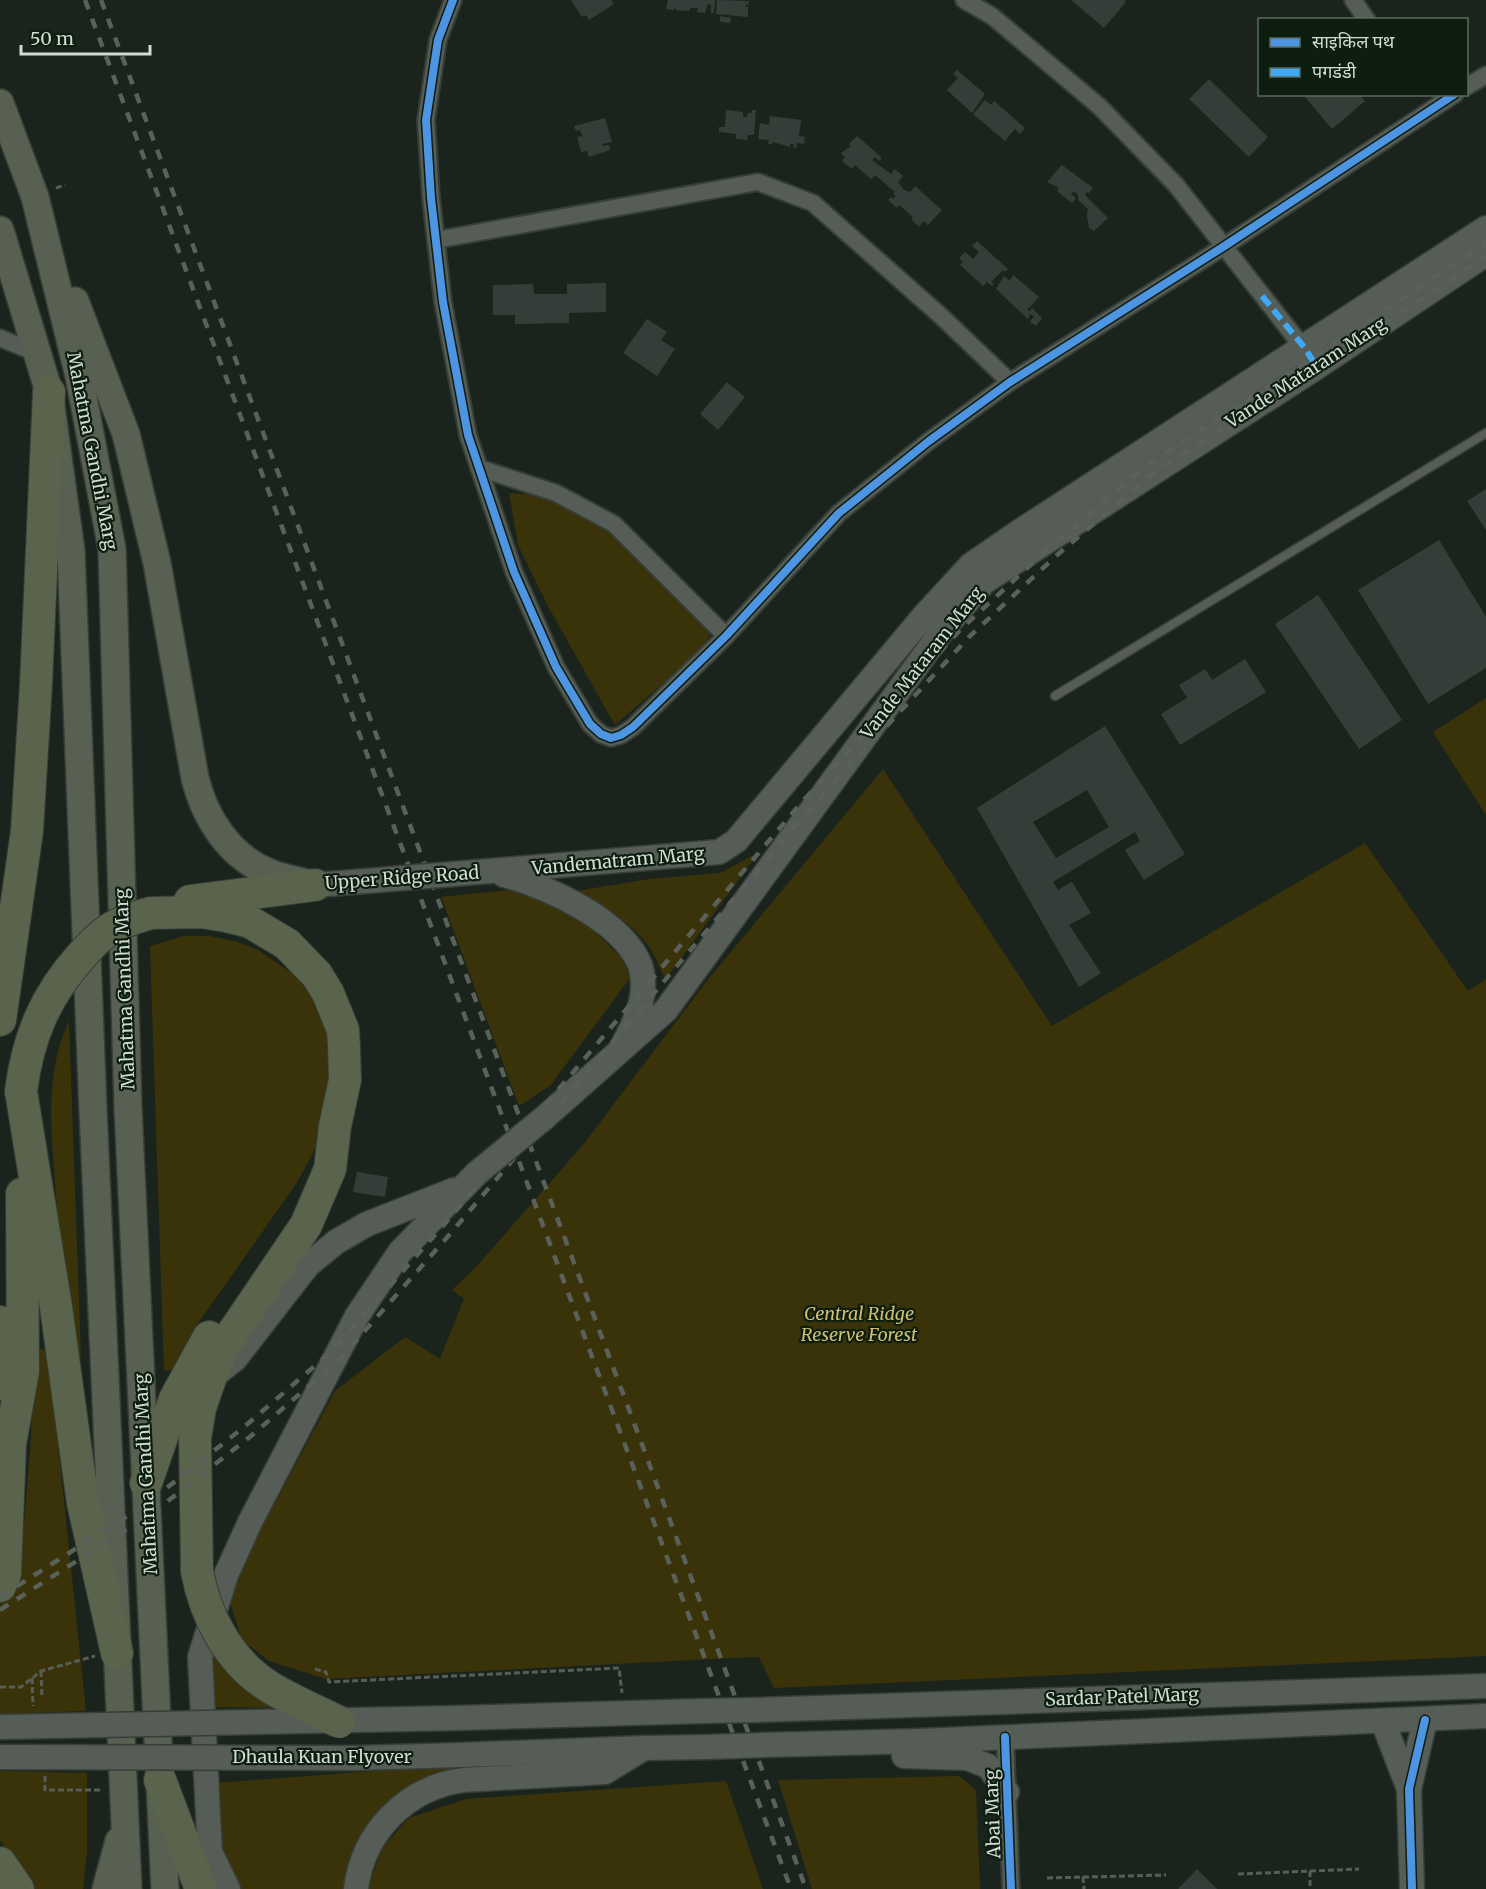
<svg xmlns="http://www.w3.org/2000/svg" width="1486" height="1889" font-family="Merriweather,'Noto Sans Devanagari',serif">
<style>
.green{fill:#3a330a}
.building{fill:#343e39;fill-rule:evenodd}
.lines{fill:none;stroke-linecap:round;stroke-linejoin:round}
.lane-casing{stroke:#363e38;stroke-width:11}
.street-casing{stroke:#363e38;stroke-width:20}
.secondary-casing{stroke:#363e38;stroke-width:27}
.primary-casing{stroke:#363e38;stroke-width:30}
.highway-casing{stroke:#363e38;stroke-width:34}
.path{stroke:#575e58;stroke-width:3;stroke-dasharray:6 3;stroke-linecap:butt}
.lane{stroke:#565c56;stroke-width:8}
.street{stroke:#565c56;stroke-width:16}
.secondary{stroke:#565c56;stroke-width:24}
.primary{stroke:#586051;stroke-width:27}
.highway{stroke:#5a634c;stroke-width:32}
.rail{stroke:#5a605a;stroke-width:4.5;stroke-dasharray:10 10;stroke-linecap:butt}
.secondary-bridge-casing{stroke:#363e38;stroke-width:27;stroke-linecap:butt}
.highway-bridge-casing{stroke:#363e38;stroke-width:34;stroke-linecap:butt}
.secondary-bridge{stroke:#565c56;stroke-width:24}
.highway-bridge{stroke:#5a634c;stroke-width:32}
.quiet{stroke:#3fa9f5;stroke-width:6;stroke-dasharray:12 6;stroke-linecap:butt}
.cycleway-casing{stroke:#0d1e10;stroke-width:11}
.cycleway{stroke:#4d94e3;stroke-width:8}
.labels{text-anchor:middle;stroke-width:4.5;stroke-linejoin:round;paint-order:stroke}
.street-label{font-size:18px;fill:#d0dcd2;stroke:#0d1e10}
.park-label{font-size:18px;font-style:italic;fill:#d1be72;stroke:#0d1e10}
</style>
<rect width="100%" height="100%" fill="#1b241c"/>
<g class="green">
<polygon points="509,493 537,495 609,526 700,620 710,635 699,652 615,725 549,608 518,545"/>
<polygon points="1486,698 1486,815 1433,732"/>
<polygon points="883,769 1052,1026 1365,843 1468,991 1486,979 1486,1656 774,1688 759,1657 751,1657 326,1679 269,1661 242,1640 227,1593 335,1391 405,1337 440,1359 464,1299 452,1290 477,1266 583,1145 706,982"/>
<path d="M 759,852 L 665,980 C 661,970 657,959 651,950 C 636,925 601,904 576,891 L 650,879 L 720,873 Z"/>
<polygon points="508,890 550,904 590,927 622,958 630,978 550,1086 519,1106 441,897"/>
<polygon points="184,936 209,936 235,941 258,950 295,975 313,995 327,1021 336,1071 324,1129 311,1157 296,1184 194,1329 174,1370 164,1371 150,946"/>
<path d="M 69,1021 L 81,1357 L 70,1356 C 66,1303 60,1250 56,1197 C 52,1138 43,1076 69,1021 Z"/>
<polygon points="48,1349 86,1711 0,1714 0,1605 10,1582 24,1526 31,1439 33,1350"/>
<polygon points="214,1642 292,1708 208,1707 207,1683"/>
<polygon points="605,1757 426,1786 347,1889 235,1889 219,1840 216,1783 401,1769"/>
<polygon points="0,1771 87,1773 87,1852 83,1889 30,1889 0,1840"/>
<polygon points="959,1776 976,1790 980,1889 812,1889 778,1780"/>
<polygon points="726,1781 763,1889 367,1889 383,1847 409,1818 466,1799"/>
</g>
<g class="building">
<polygon points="571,0 611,0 614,4 589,20 586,15 582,17"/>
<polygon points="668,0 715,0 714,13 711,13 711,5 708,4 705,13 697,12 698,8 690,8 690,11 676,10 674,7 674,10 666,9"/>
<polygon points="717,0 749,1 749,5 746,4 746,7 748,7 748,17 716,14"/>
<polygon points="1071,0 1124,0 1126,2 1104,28"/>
<polygon points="720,16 731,18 730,23 720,22"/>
<polygon points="957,70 985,94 972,113 947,90 958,78 953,74"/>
<polygon points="1209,79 1268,137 1249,157 1189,99"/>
<polygon points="1308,94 1359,94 1365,101 1332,129 1305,97"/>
<polygon points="985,100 991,105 994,101 1025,128 1020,134 1015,129 1005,141 973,114"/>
<polygon points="726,110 743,112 743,117 747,117 748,113 752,113 752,110 756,110 754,135 748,135 747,140 736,139 736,134 719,132 719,127 725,127"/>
<polygon points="770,116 801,120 799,136 805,137 804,144 797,143 796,148 793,147 794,144 790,144 790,147 773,142 772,144 768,144 769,140 758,139 760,123 769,125"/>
<polygon points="605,118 612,142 602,144 603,146 609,145 610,150 589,157 587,151 581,152 577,137 582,136 580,130 576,131 574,126"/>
<polygon points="857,136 882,158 879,161 875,157 872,160 891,174 895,169 903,176 898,182 904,190 910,192 915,186 942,210 928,225 924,221 919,227 911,219 913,217 899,205 897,208 888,200 891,197 893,199 896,196 893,194 895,192 875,175 871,179 855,165 852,169 842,161 845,157 841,153 851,146 849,144"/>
<polygon points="1062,165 1093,188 1089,193 1087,192 1085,195 1108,218 1094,231 1089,228 1087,216 1088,209 1078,200 1078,195 1074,191 1071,194 1076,198 1072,203 1057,191 1059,188 1047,182"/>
<polygon points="977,241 1008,269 1005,272 1003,270 991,282 994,284 992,286 987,282 983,286 960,265 963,262 959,258 965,252 973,259 979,252 972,246"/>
<polygon points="1013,275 1039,297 1027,310 1030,311 1032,308 1042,318 1036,326 1030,322 1034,316 1030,314 1028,319 996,289 1004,276 1010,281"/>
<polygon points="606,283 606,312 569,313 569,323 515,324 515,315 493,315 493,285 533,284 534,294 567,294 567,284"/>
<polygon points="647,319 667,332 661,340 675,349 657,376 623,353"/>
<polygon points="727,382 745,397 718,430 700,414"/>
<polygon points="1486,489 1486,530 1467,501"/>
<polygon points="1439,540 1486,617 1486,668 1428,704 1358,590"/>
<polygon points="1318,595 1402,720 1359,749 1275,624"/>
<polygon points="1245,659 1266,692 1180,745 1161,714 1187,698 1179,685 1205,669 1212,680"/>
<path d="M 1105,726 L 1185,854 L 1144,880 L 1125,850 L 1140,841 L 1135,832 L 1053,882 L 1058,890 L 1072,882 L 1091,913 L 1069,925 L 1101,973 L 1079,987 L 977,808 ZM 1087,790 L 1109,827 L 1056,858 L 1033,822 Z"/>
<polygon points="357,1172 388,1177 385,1197 353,1192"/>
<polygon points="1197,1869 1217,1889 1178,1889"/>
</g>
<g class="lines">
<defs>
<polyline id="lane" points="1055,696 1486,433"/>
<g id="street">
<polyline points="453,0 438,40 426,120 431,198 443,302 468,435 514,572 556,667 590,724 601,734 611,738 621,735 633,727 726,636 839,513 929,441 1010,382 1223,247 1455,94"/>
<polyline points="964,0 992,16 1100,107 1176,185 1309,355"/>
<polyline points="1353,0 1367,20"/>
<polyline points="1466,87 1486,75"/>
<polyline points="436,240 758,182 813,203 941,316 1010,382"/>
<polyline points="0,338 37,353"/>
<polyline points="479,468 556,493 614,524 726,636"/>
<polyline points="1005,1737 1011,1889"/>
</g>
<g id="secondary">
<polyline points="490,871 719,852 736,841 924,616 971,565 1022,530 1486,228"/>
<path d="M 504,875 C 548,887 622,920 640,965 C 649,991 637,1019 625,1041"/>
<polyline points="315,885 366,881"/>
<polyline points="544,1118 666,1010 942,631 984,582 1317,367 1486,254"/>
<polyline points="212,1377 235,1359 297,1279 308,1265 336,1242 367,1224 454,1190"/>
<polyline points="758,1710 1486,1686"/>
<polyline points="457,1718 703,1711"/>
<polyline points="1383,1722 1409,1789"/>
<polyline points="763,1745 920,1741 1486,1716"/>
<polyline points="461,1755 644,1748 708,1747"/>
<polyline points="904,1756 967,1758 988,1766 1007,1792"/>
<polyline points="228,1889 210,1852 200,1657 226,1575 250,1522 357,1316 400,1252 477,1173"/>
<path d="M 356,1889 C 363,1832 406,1788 463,1780 L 605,1772 L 644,1748"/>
<polyline points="1412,1889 1409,1789 1425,1720"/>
</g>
<g id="primary">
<polyline points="0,103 35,197 79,376 112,549 128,1108 165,1889"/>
<polyline points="0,230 49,392 71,551 93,1110 128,1889"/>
<path d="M 75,301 L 126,434 L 157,563 L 195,778 C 205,819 230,857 270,873 C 282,878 297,880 310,884"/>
<polyline points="106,1889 119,1841"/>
</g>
<g id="highway">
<polyline points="190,901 315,885"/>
<polyline points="151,913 201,912 226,916 250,922 287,944 317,975 328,993 343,1030 344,1047 345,1080 335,1126 330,1169 306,1225 224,1346 210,1379 200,1408 195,1438 197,1571"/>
<polyline points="0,1020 27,831 36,684 49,392"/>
<polyline points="21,1091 56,1307 83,1503 117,1653"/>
<polyline points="0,1322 3,1384"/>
<polyline points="146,1483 175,1399 209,1337"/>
<polyline points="0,1586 5,1574 10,1444 23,1371 22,1194"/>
<polyline points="160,1780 201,1889"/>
<polyline points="0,1863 18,1889"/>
</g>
</defs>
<use href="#lane" class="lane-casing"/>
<use href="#street" class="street-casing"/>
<use href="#secondary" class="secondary-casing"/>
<use href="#primary" class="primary-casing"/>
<use href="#highway" class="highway-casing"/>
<g class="path">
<polyline points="56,188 65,185"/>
<polyline points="315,1669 326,1672 329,1682 619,1668 622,1693"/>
<polyline points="41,1671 42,1698"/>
<polyline points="32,1678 33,1706"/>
<polyline points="0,1687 21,1687 41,1671 95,1656"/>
<polyline points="45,1776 45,1790 103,1790"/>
<polyline points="1310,1871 1310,1889"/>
<polyline points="1238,1874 1359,1869"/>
<polyline points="1083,1877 1084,1889"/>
<polyline points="1047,1878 1166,1875"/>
</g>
<use href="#lane" class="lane"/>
<use href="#street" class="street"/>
<use href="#secondary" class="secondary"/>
<use href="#primary" class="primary"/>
<use href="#highway" class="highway"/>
<g class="rail">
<polyline points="85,0 791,1889"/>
<polyline points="101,0 643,1447 806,1889"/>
<polyline points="0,1597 149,1502 244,1427 332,1351 442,1227 801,803 961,629 1050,547 1146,466 1486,244"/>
<polyline points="0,1610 155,1511 251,1436 340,1359 450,1234 809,810 969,637 1057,555 1152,474 1486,257"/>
</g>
<defs>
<g id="secondary-bridge">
<polyline points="366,881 490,871"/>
<polyline points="477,1173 544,1118"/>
<polyline points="703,1711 758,1710"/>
<polyline points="0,1727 457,1718"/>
<polyline points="708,1747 763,1745"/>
<polyline points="0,1757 356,1758 461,1755"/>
</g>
<g id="highway-bridge">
<path d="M 21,1091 C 28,1037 45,996 82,955 C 92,944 103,932 117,925 C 128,920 140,916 151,913"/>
<path d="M 197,1571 C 205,1616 229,1661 268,1686 C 290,1700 315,1710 339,1722"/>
</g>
</defs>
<use href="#secondary-bridge" class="secondary-bridge-casing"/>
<use href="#highway-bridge" class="highway-bridge-casing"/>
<use href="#secondary-bridge" class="secondary-bridge"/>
<use href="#highway-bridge" class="highway-bridge"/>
<polyline class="quiet" points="1262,296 1304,347 1317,367"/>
<defs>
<g id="cycleway">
<polyline points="453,0 438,40 426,120 431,198 443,302 468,435 514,572 556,667 590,724 601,734 611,738 621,735 633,727 726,636 839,513 929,441 1010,382 1223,247 1455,94"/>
<polyline points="1005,1737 1011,1889"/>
<polyline points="1412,1889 1409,1789 1425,1720"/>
</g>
</defs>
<use href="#cycleway" class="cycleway-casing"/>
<use href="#cycleway" class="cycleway"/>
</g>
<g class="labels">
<g class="street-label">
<text transform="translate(1306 373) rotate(-33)" y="6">Vande Mataram Marg</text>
<text transform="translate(92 451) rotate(79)" y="6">Mahatma Gandhi Marg</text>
<text transform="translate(922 663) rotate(-52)" y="6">Vande Mataram Marg</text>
<text transform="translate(618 861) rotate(-5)" y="6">Vandematram Marg</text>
<text transform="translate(402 878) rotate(-4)" y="6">Upper Ridge Road</text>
<text transform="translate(125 989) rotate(-92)" y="6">Mahatma Gandhi Marg</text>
<text transform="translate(146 1474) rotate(-93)" y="6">Mahatma Gandhi Marg</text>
<text transform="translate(1122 1697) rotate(-2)" y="6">Sardar Patel Marg</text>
<text x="322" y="1763">Dhaula Kuan Flyover</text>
<text transform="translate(993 1814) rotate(-92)" y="6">Abai Marg</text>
</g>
<g class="park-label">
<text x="859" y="1320">Central Ridge<tspan x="859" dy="21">Reserve Forest</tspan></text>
</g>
</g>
<rect x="1258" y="18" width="210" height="78" fill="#0d1e10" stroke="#5b6a5e" stroke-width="1.5"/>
<rect x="1270" y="38" width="30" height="9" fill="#4d94e3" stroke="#5b6a5e" stroke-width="1.5"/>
<text x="1312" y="48" font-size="18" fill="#d0dcd2">साइकिल पथ</text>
<rect x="1270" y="68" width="30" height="9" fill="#3fa9f5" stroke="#5b6a5e" stroke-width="1.5"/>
<text x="1312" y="78" font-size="18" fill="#d0dcd2">पगडंडी</text>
<path d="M21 45v9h129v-9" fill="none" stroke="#d0dcd2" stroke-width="3"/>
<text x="30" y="45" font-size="18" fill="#d0dcd2" stroke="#0d1e10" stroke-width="4.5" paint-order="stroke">50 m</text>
</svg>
